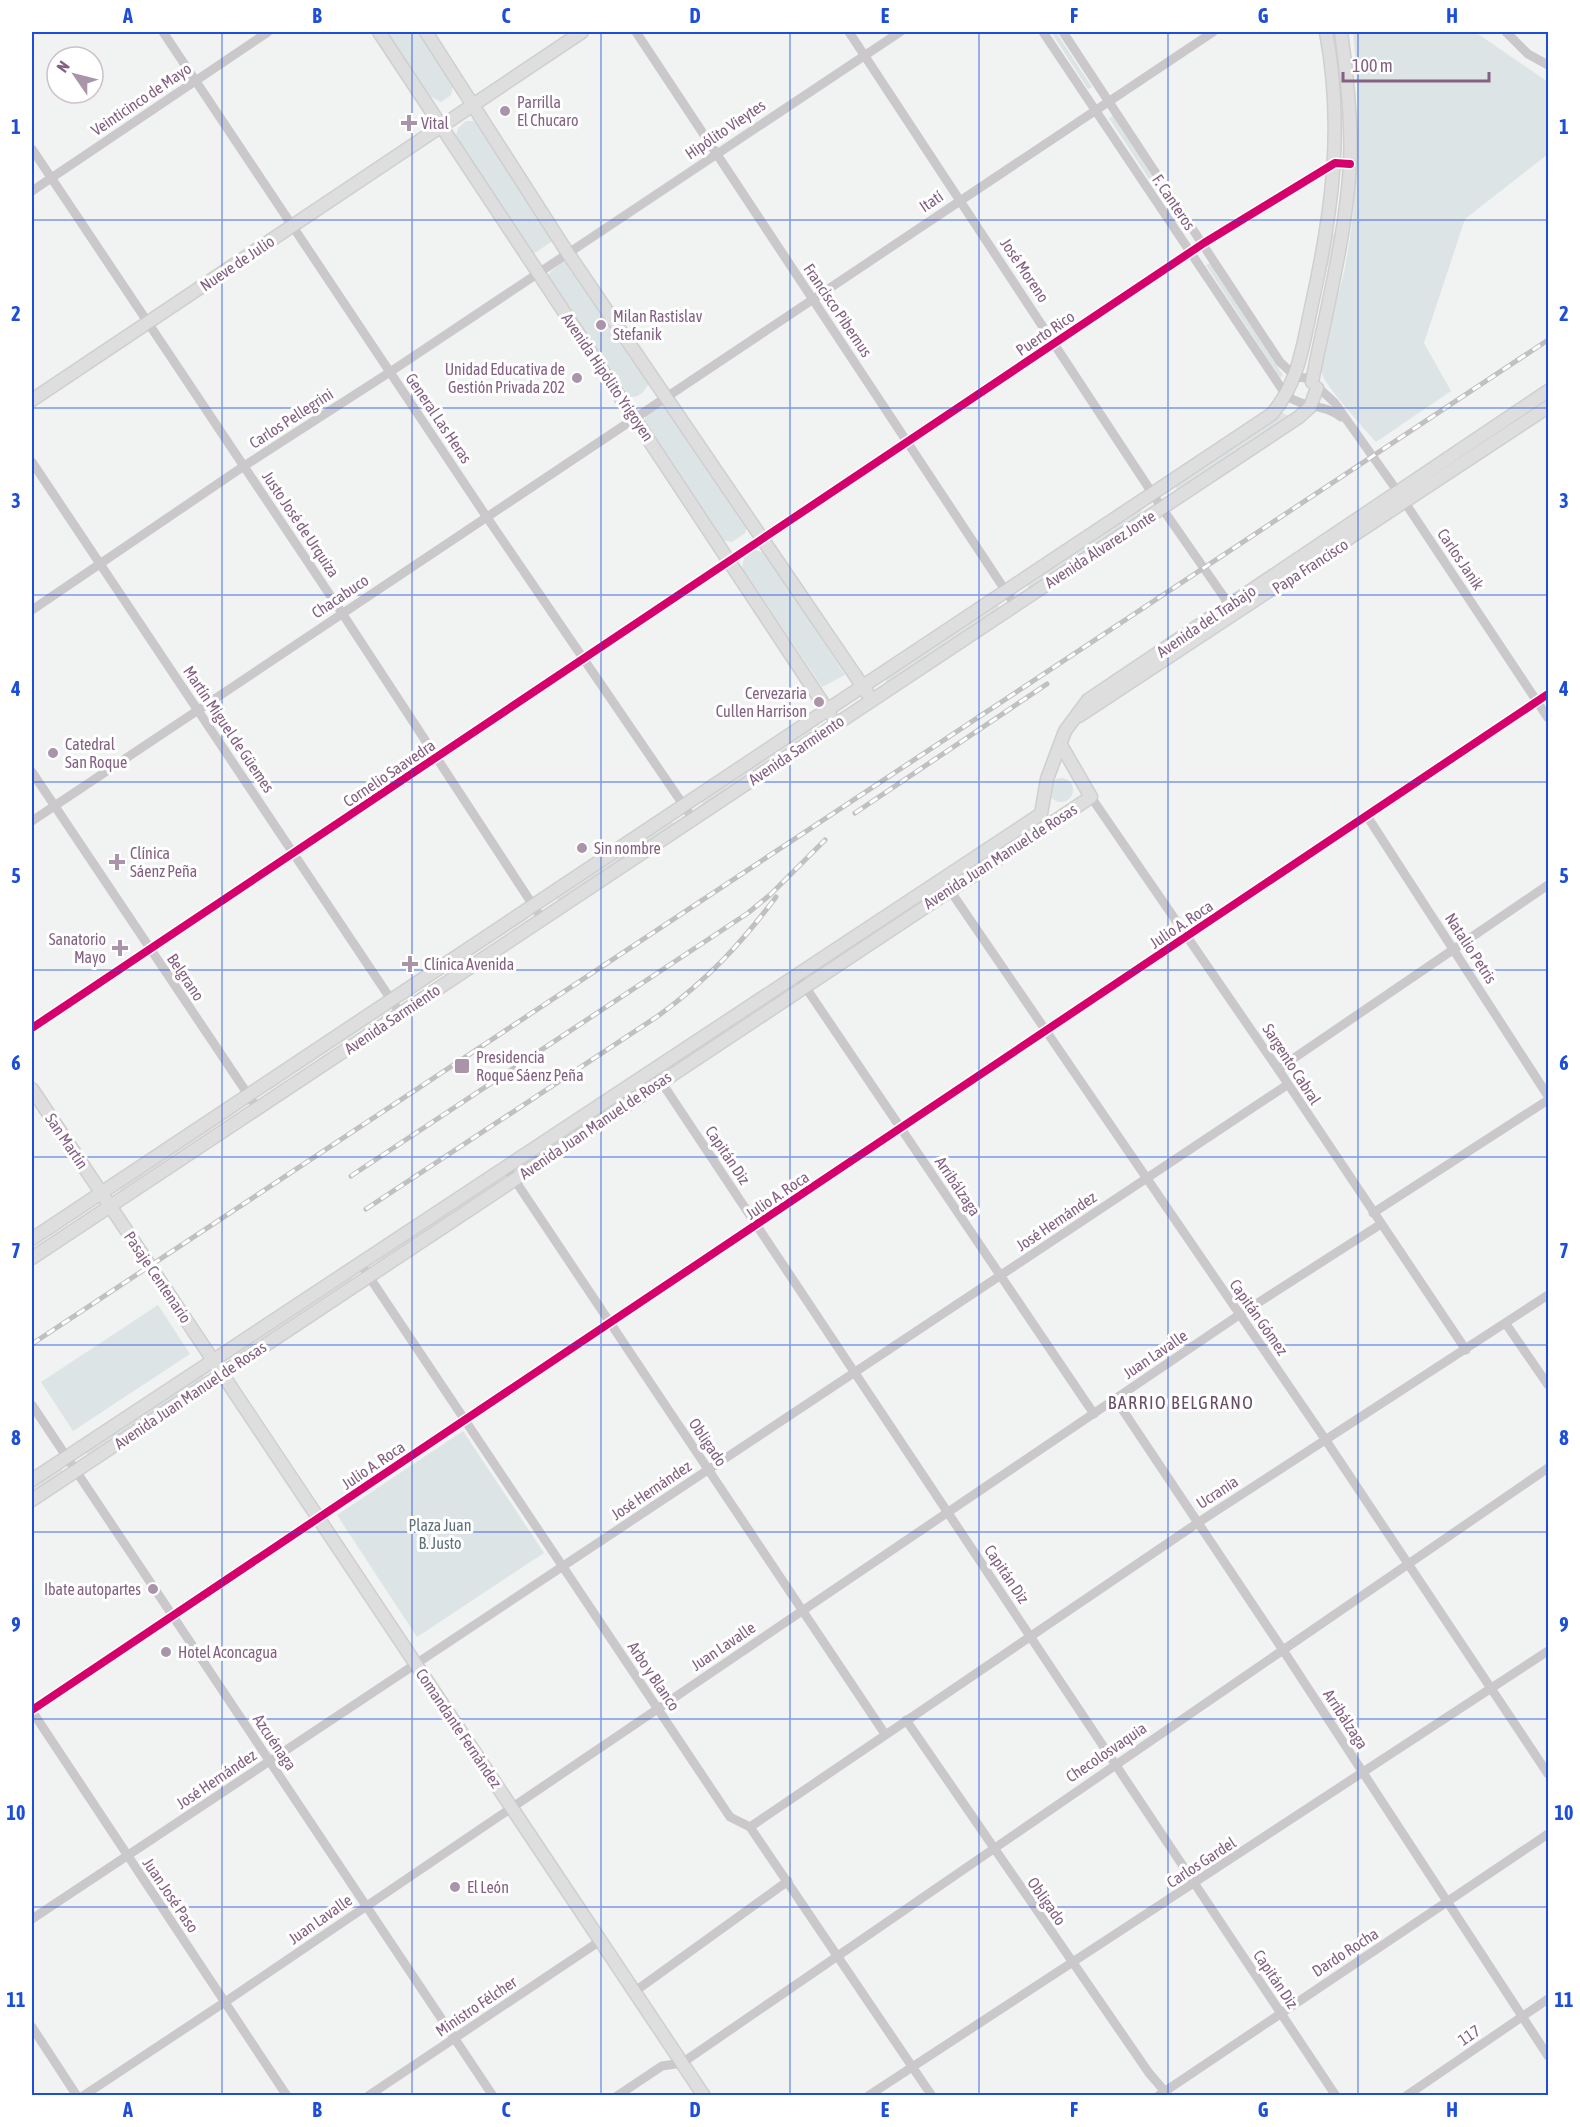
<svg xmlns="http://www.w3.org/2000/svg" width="1580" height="2127" font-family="'Asap Condensed',sans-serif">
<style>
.green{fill:#dde4e5}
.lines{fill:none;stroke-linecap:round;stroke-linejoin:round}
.major-casing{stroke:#cfcfd0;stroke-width:15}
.minor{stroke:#cbc8cb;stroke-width:9}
.major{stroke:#dedede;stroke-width:12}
.rail-casing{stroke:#c1bfc2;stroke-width:5}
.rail{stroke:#fff;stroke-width:3;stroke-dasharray:9;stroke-linecap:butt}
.cycleway-casing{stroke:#fff;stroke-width:11}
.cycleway{stroke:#d6006c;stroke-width:8}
.grid{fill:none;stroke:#1d4ed8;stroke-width:1.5;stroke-opacity:0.55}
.poi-dot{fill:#a994a9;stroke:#fff;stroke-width:2}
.labels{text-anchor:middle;stroke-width:6;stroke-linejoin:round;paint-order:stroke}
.street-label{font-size:16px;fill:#836182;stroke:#fff}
.poi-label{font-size:16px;fill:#836182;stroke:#fff;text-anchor:start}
.park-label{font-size:16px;fill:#60707a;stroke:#fff}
.neighbourhood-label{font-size:18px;letter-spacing:1.5px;fill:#684f67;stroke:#fff}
.neatline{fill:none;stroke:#1d4ed8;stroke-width:2}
.grid-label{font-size:20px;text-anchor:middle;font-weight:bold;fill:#1d4ed8}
</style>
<rect width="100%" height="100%" fill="#f0f3f2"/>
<g class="green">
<polygon points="385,32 418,32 453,85 451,95 441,102 430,96"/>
<polygon points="1051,32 1056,32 1092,87 1088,89"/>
<path d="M 1353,32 L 1475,32 L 1548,82 L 1548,154 L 1465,219 L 1424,343 L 1451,391 L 1376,442 C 1366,431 1324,384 1322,374 C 1318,345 1338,302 1344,272 C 1360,192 1361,112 1353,32 Z"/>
<polygon points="1113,116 1186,228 1183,231 1109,118"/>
<polygon points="466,121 474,121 552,235 551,242 535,253 530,251 455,139 458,128"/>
<polygon points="1332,233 1336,234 1306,354 1302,353"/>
<path d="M 563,262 L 569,262 L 650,381 C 646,390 640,398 630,397 L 548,276 L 550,272 Z"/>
<polygon points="1210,263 1283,375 1280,378 1206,265"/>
<polygon points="662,406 669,409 747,527 745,533 732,542 723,540 645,423 645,416"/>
<polygon points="1282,413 1289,416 1286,421 1177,491 1175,483"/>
<polygon points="1136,508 1141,509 1142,515 1034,588 1028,589 1029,581"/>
<polygon points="755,550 765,553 845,675 822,687 742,568 744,558"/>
<polygon points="997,604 1000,609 890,683 887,683 885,679 888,676"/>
<polygon points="812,725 816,733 706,805 700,801"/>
<circle cx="1061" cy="790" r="12"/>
<polygon points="1042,819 1044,823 960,880 957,876"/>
<polygon points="671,820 674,824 673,827 561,901 555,898"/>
<polygon points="936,891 938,893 817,974 815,971"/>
<polygon points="526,915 528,919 410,996 408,992"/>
<polygon points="790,987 793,991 671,1070 669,1067"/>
<polygon points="381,1010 384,1014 270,1090 268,1086"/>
<polygon points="643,1083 645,1087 527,1166 525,1163"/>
<polygon points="235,1108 237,1112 121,1190 118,1186"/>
<polygon points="499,1180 501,1183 383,1261 381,1258"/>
<polygon points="351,1277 354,1281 236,1360 233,1355"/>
<polygon points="158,1305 190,1354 73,1431 41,1382"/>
<polygon points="203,1375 205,1379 89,1456 86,1452"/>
<polygon points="463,1431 544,1553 417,1637 337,1515"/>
<polygon points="61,1469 64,1474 32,1495 32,1488"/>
</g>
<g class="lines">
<defs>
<g id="major">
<polyline points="379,32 830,714"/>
<polyline points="426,32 567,252 872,700"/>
<path d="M 1312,382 C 1326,310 1346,237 1350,164 C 1352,120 1347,75 1341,32"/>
<polyline points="32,400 582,32"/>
<polyline points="1079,716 1548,407"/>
<polyline points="32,1089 704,2096"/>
<path d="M 32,1239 L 1272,414 C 1298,383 1303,346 1311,308 C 1332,214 1344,128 1326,32"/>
<polyline points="32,1258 1299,417 1310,407 1317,388"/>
<polyline points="32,1480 1041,814 1047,779 1065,731 1088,700 1548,391"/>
<polyline points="32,1500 1091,797 1061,745"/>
</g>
</defs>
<use href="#major" class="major-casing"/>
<g class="minor">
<polyline points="163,32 486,516 693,819"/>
<polyline points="636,32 1015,605"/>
<polyline points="849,32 1162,508 1233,610"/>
<path d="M 1043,32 L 1286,395 C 1306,410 1323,403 1341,417"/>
<polyline points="1063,32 1280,362 1296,377 1306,378 1312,382 1334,402 1398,492 1548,718"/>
<polyline points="1506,32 1528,54 1548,65"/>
<polyline points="32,149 342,613 542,919"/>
<polyline points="32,191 268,32"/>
<polyline points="32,462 400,1013"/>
<polyline points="32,610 244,466 390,372 900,32"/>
<polyline points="32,772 257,1108"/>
<polyline points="1091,797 1278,1069 1466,1350"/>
<polyline points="1367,816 1548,1096"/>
<polyline points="32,821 1213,32"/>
<polyline points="947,886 1325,1439 1548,1774"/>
<polyline points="802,982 1094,1414"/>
<polyline points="32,1028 1204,243 1335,163 1350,164"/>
<polyline points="1278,1069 1548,885"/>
<polyline points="658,1077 1336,2096"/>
<polyline points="506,1167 885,1734"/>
<polyline points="1373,1213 1548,1100"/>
<polyline points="360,1263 730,1817 750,1827 932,2096"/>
<polyline points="1506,1324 1548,1385"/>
<polyline points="1116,1400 1283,1650 1548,2056"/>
<polyline points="32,1405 493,2096"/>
<polyline points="32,1710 1548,694"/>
<polyline points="32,1711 287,2096"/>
<polyline points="906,1720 1149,2073 1167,2094"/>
<polyline points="750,1827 1199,1522 1548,1295"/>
<polyline points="32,1919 1287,1085"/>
<polyline points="634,1992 788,1881"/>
<polyline points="32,2027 77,2096"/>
<polyline points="83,2096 225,2002 1239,1315 1381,1224"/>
<polyline points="368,2096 600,1941"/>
<polyline points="617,2096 662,2066 682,2063 1548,1468"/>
<polyline points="868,2096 1548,1651"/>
<polyline points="1158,2096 1548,1834"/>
<polyline points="1406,2096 1548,1999"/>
</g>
<use href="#major" class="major"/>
<defs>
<g id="rail">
<polyline points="855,813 1047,684"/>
<polyline points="351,1176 748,913 771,894 825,840"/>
<path d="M 366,1209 L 658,1016 C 707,980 740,945 776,897"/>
<polyline points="32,1344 1548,340"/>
</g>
</defs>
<use href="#rail" class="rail-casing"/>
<use href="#rail" class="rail"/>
<defs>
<g id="cycleway">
<polyline points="32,1028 1204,243 1335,163 1350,164"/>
<polyline points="32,1710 1548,694"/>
</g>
</defs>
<use href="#cycleway" class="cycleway-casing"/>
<use href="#cycleway" class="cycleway"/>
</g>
<path class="grid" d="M 222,32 L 222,2096M 412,32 L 412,2096M 601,32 L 601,2096M 790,32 L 790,2096M 979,32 L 979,2096M 1168,32 L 1168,2096M 1358,32 L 1358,2096M 32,220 L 1548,220M 32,408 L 1548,408M 32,595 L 1548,595M 32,782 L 1548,782M 32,970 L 1548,970M 32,1157 L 1548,1157M 32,1345 L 1548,1345M 32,1532 L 1548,1532M 32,1719 L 1548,1719M 32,1907 L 1548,1907"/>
<g class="poi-dot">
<circle cx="505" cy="111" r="6"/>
<path d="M406 114h6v6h6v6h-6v6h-6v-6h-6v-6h6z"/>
<circle cx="601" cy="325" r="6"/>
<circle cx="577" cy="378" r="6"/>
<circle cx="819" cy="702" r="6"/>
<circle cx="53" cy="753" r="6"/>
<circle cx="582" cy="848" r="6"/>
<path d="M114 853h6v6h6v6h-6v6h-6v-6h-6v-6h6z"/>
<path d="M117 939h6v6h6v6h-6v6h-6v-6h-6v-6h6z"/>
<path d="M407 955h6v6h6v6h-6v6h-6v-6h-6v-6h6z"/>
<rect x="454" y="1058" width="16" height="16" rx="3"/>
<circle cx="153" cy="1589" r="6"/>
<circle cx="166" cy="1652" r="6"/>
<circle cx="455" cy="1887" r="6"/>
</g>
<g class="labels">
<g class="street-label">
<text transform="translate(141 99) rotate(-34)" y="6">Veinticinco de Mayo</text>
<text transform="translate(725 129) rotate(-34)" y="6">Hipólito Vieytes</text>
<text transform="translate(931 201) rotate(-34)" y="6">Itatí</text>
<text transform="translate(1174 202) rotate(56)" y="6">F. Canteros</text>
<text transform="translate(237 263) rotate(-34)" y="6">Nueve de Julio</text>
<text transform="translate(1025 270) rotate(56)" y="6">José Moreno</text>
<text transform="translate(838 310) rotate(56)" y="6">Francisco Pibernus</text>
<text transform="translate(1045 333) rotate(-34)" y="6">Puerto Rico</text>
<text transform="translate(608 377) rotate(56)" y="6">Avenida Hipólito Yrigoyen</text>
<text transform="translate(291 418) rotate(-33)" y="6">Carlos Pellegrini</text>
<text transform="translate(439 418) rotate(56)" y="6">General Las Heras</text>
<text transform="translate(301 524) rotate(56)" y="6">Justo José de Urquiza</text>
<text transform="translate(1100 549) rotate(-33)" y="6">Avenida Álvarez Jonte</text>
<text transform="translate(1461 559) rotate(56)" y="6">Carlos Janik</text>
<text transform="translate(1310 566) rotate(-33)" y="6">Papa Francisco</text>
<text transform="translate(340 596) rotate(-34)" y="6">Chacabuco</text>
<text transform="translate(1206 621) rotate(-34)" y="6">Avenida del Trabajo</text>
<text transform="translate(229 729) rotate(56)" y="6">Martín Miguel de Güemes</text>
<text transform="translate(796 750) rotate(-34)" y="6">Avenida Sarmiento</text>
<text transform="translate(389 773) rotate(-34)" y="6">Cornelio Saavedra</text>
<text transform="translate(1000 856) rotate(-33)" y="6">Avenida Juan Manuel de Rosas</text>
<text transform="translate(1181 924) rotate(-34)" y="6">Julio A. Roca</text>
<text transform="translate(1471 948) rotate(57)" y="6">Natalio Petris</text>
<text transform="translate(186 977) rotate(56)" y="6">Belgrano</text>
<text transform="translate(392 1019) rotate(-34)" y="6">Avenida Sarmiento</text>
<text transform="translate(1292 1064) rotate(57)" y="6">Sargento Cabral</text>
<text transform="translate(595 1125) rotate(-34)" y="6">Avenida Juan Manuel de Rosas</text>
<text transform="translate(67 1141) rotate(56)" y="6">San Martín</text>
<text transform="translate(728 1155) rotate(56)" y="6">Capitán Diz</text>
<text transform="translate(958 1186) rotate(56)" y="6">Arribálzaga</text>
<text transform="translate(777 1195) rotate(-34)" y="6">Julio A. Roca</text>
<text transform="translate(1056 1221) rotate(-34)" y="6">José Hernández</text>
<text transform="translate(158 1277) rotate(56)" y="6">Pasaje Centenario</text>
<text transform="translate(1259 1317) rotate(55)" y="6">Capitán Gómez</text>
<text transform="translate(1155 1354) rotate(-34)" y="6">Juan Lavalle</text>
<text transform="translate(190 1395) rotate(-34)" y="6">Avenida Juan Manuel de Rosas</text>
<text transform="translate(708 1442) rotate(56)" y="6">Obligado</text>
<text transform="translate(373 1465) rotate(-34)" y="6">Julio A. Roca</text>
<text transform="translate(651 1490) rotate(-34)" y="6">José Hernández</text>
<text transform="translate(1217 1492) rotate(-33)" y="6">Ucrania</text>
<text transform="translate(1007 1574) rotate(56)" y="6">Capitán Diz</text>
<text transform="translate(723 1646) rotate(-34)" y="6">Juan Lavalle</text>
<text transform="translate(654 1676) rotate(56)" y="6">Arbo y Blanco</text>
<text transform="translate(1346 1719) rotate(57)" y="6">Arribálzaga</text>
<text transform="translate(459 1728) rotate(56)" y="6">Comandante Fernández</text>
<text transform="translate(275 1742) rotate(56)" y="6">Azcuénaga</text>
<text transform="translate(1106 1752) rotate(-34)" y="6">Checolosvaquia</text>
<text transform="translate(216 1779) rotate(-34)" y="6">José Hernández</text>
<text transform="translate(1201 1862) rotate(-33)" y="6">Carlos Gardel</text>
<text transform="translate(171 1895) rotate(56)" y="6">Juan José Paso</text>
<text transform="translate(1047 1901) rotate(55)" y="6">Obligado</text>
<text transform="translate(320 1919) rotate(-35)" y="6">Juan Lavalle</text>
<text transform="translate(1345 1952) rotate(-33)" y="6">Dardo Rocha</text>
<text transform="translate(1276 1979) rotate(56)" y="6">Capitán Diz</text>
<text transform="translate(476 2006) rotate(-34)" y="6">Ministro Félcher</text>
<text transform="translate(1469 2035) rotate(-34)" y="6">117</text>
</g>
<g class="poi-label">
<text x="517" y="108">Parrilla<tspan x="517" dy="18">El Chucaro</tspan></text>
<text x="421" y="129">Vital</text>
<text x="613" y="322">Milan Rastislav<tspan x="613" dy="18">Stefanik</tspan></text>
<text x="565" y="375" text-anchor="end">Unidad Educativa de<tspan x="565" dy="18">Gestión Privada 202</tspan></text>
<text x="807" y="699" text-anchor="end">Cervezaria<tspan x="807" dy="18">Cullen Harrison</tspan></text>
<text x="65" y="750">Catedral<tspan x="65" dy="18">San Roque</tspan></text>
<text x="594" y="854">Sin nombre</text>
<text x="130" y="859">Clínica<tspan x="130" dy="18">Sáenz Peña</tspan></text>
<text x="106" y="945" text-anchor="end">Sanatorio<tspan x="106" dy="18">Mayo</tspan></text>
<text x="424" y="970">Clínica Avenida</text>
<text x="476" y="1063">Presidencia<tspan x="476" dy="18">Roque Sáenz Peña</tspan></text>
<text x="141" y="1595" text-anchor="end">Ibate autopartes</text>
<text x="178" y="1658">Hotel Aconcagua</text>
<text x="467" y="1893">El León</text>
</g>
<g class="park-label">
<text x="440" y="1531">Plaza Juan<tspan x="440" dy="18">B. Justo</tspan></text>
</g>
<g class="neighbourhood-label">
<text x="1181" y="1409">BARRIO BELGRANO</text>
</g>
</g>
<rect width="1580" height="2127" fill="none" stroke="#ffffff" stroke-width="66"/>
<g transform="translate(75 75) rotate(305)"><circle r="28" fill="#ffffff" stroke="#cdc0cd" stroke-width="1.5"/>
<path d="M0-4.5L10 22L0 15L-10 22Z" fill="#a994a9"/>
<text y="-9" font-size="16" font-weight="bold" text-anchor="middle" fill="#836182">N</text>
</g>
<path d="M1343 72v9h146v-9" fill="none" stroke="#836182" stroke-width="3"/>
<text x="1352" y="72" font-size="18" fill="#836182" stroke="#ffffff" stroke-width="4.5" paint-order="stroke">100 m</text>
<rect x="33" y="33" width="1514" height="2061" class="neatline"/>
<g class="grid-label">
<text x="128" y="23">A</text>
<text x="317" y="23">B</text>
<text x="506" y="23">C</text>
<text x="695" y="23">D</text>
<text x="885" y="23">E</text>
<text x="1074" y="23">F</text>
<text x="1263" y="23">G</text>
<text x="1452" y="23">H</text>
<text x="16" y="134">1</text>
<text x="1564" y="134">1</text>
<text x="16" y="321">2</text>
<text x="1564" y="321">2</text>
<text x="16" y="508">3</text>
<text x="1564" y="508">3</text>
<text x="16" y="696">4</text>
<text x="1564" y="696">4</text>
<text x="16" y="883">5</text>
<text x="1564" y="883">5</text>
<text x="16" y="1070">6</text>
<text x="1564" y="1070">6</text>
<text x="16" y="1258">7</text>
<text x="1564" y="1258">7</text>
<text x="16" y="1445">8</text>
<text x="1564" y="1445">8</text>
<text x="16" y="1632">9</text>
<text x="1564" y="1632">9</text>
<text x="16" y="1820">10</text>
<text x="1564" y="1820">10</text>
<text x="16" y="2007">11</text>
<text x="1564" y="2007">11</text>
<text x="128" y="2117">A</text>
<text x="317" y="2117">B</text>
<text x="506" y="2117">C</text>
<text x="695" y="2117">D</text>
<text x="885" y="2117">E</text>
<text x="1074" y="2117">F</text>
<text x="1263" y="2117">G</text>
<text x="1452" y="2117">H</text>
</g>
</svg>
